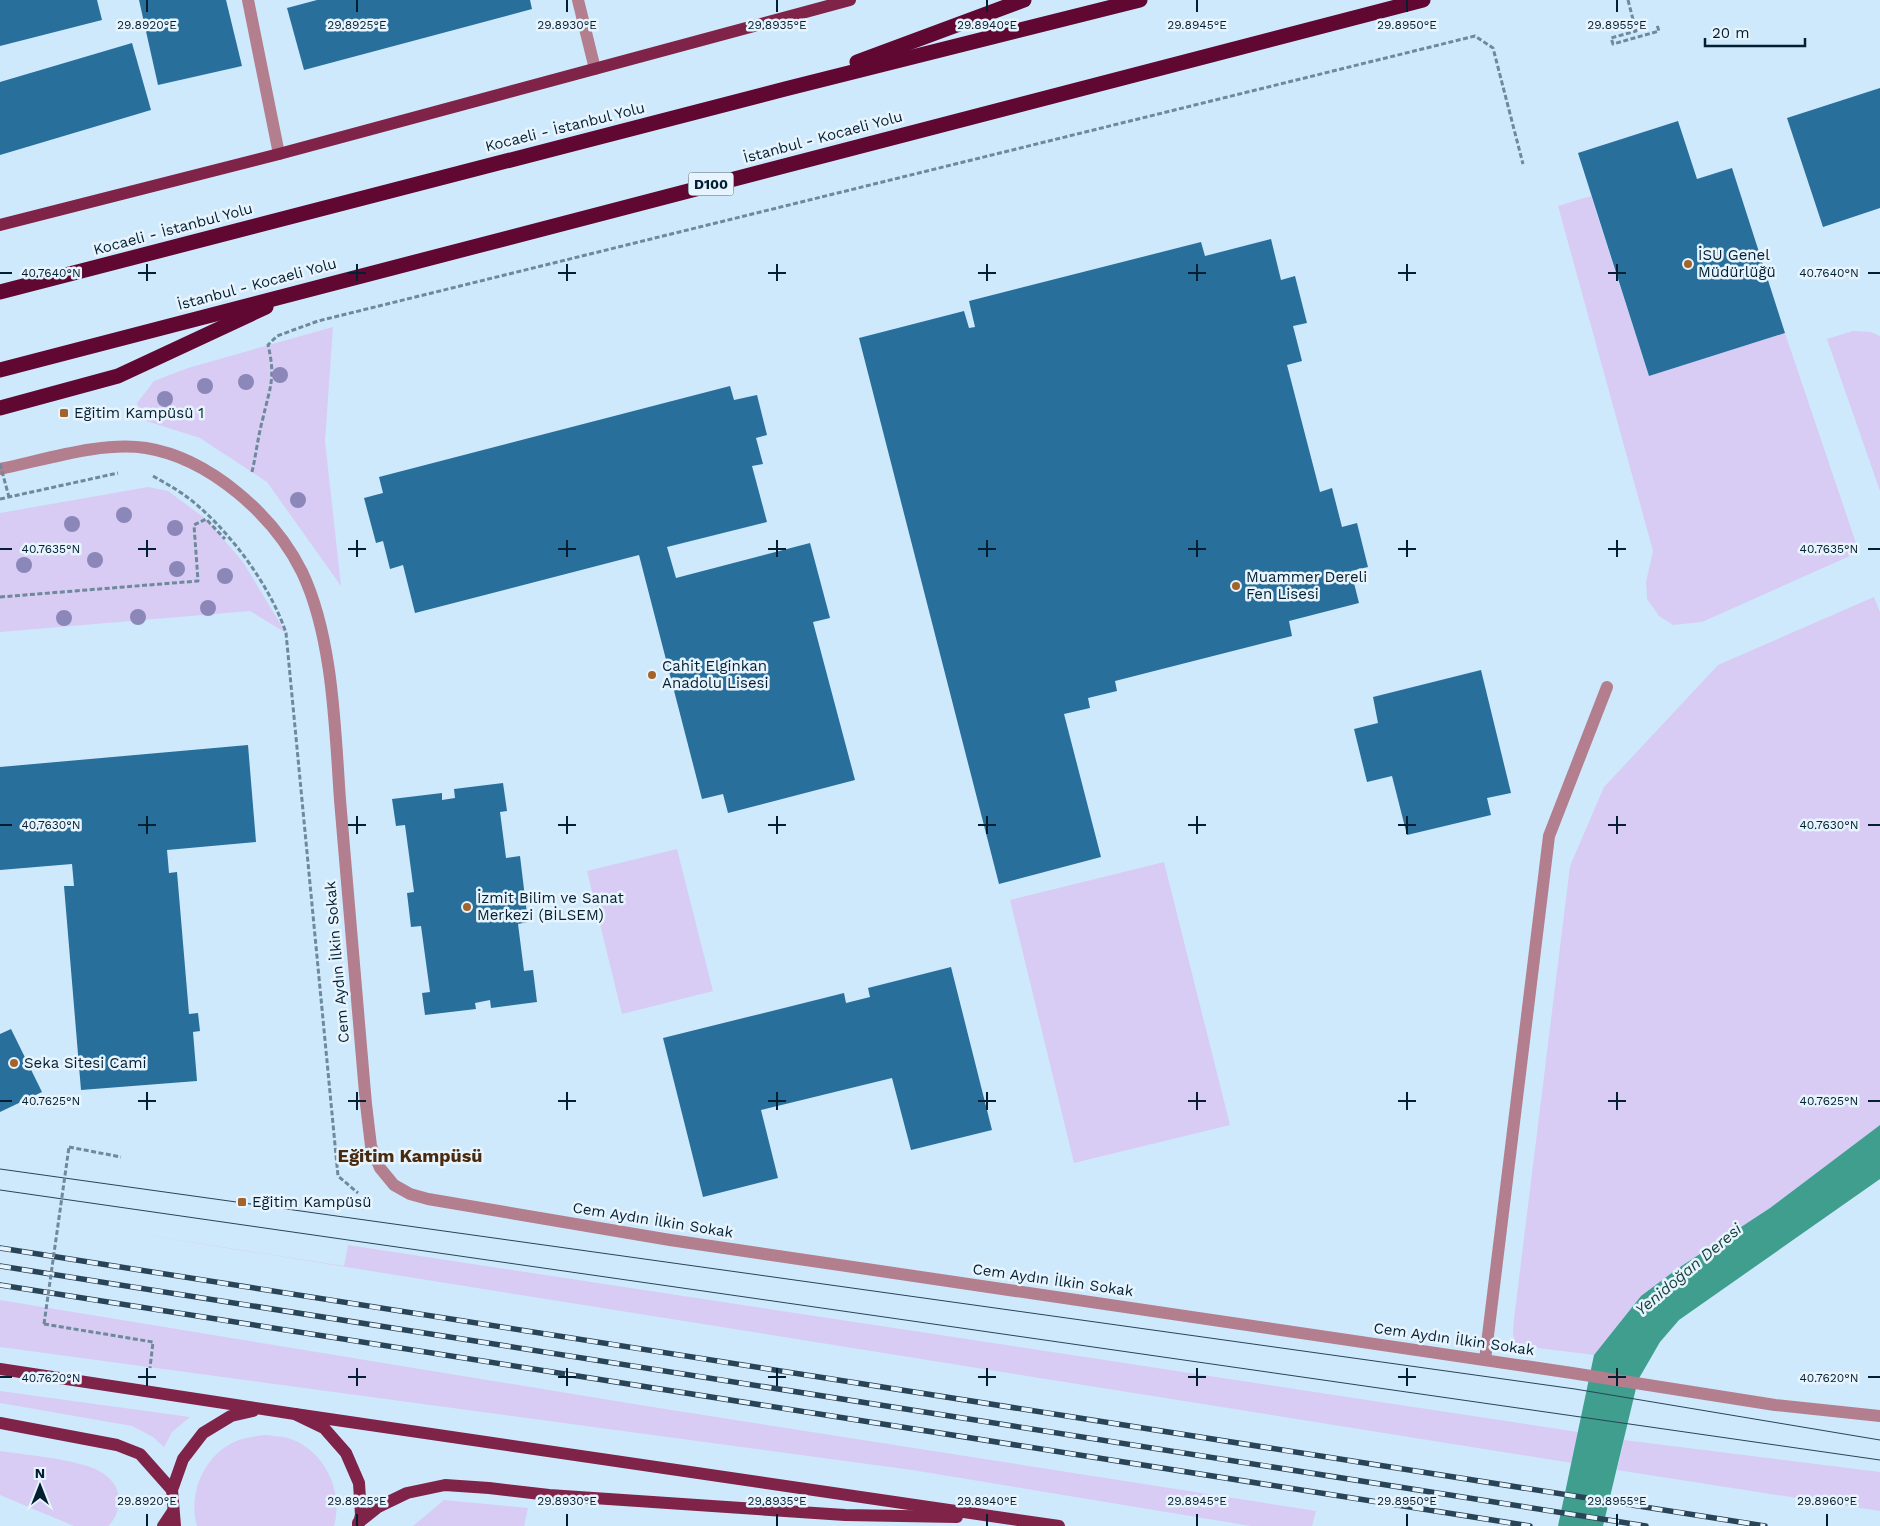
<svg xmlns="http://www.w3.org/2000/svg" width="1880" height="1526" font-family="'Work Sans',sans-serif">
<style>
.green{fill:#d8ccf4}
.water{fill:#3f9e8e}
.building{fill:#296f9b}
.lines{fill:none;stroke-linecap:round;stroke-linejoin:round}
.path{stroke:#6d899b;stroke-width:3;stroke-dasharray:5 2.5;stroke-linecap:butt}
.minor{stroke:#b37e8e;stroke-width:12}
.major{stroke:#7f2348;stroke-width:12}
.highway{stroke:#600831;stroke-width:15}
.tram{stroke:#284456;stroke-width:1}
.rail-casing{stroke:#284456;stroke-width:5.5}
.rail{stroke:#e7f4fe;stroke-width:4;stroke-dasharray:11;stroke-linecap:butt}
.path-bridge{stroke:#6d899b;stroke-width:3;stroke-dasharray:5 2.5;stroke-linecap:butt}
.tree{fill:#8b87b9}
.ticks{fill:none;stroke:#031f31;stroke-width:2}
.poi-dot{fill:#a3642b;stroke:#e7f4fe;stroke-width:2}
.labels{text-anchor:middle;stroke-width:5;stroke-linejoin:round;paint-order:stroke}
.shield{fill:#e7f4fe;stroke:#475f6e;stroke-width:1}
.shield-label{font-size:14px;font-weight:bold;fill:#031f31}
.street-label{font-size:15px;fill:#031f31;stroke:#e7f4fe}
.poi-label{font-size:15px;fill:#031f31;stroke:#e7f4fe;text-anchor:start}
.water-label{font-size:16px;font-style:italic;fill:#133e36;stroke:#e7f4fe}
.quarter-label{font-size:18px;font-weight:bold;fill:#482a0e;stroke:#e7f4fe}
.ticks-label{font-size:12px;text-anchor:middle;fill:#031f31;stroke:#e7f4fe;stroke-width:5;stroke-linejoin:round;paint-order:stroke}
</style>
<rect width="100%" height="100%" fill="#cee9fc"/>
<g class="green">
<polygon points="1591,196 1649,376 1785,333 1859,552 1702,622 1673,625 1659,616 1647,599 1646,582 1653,551 1558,206"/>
<polygon points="333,327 325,441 341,586 267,482 200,438 143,420 137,403 154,381 188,368"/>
<polygon points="1853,331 1871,332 1880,336 1880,491 1827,339"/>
<polygon points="148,487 168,491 206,519 243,562 286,633 250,611 0,632 0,513"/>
<polygon points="1874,597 1880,612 1880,1125 1770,1208 1677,1269 1641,1296 1594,1355 1515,1345 1513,1332 1514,1319 1570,866 1604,787 1718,665"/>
<polygon points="677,849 713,991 622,1014 587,871"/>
<polygon points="1164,862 1230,1125 1074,1163 1010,900"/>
<polygon points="108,1229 344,1266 348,1245 1578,1432 1572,1463"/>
<polygon points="0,1300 640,1405 1316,1511 1312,1526 1251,1526 912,1470 0,1347"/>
<polygon points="0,1391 190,1417 172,1432 164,1447 153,1437 132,1426 0,1403"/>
<path d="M 264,1435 C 272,1436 280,1436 288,1438 C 324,1449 344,1491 334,1526 L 197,1526 C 187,1492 206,1450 242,1439 C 249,1437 257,1436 264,1435 Z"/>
<polygon points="1624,1440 1880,1472 1880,1511 1617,1470"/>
<path d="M 0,1451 C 27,1455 77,1459 99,1471 C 111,1477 120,1489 119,1502 C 118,1511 115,1520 108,1526 L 74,1526 L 0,1495 Z"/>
<polygon points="444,1500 528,1508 524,1526 413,1526"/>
</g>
<polygon class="water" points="1880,1125 1880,1179 1679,1320 1660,1342 1638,1380 1603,1526 1558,1526 1594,1355 1641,1296 1677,1269 1770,1208"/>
<g class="building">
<polygon points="0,0 97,0 102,20 0,46"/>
<polygon points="139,0 226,0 242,66 158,85"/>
<polygon points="317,0 530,0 532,9 304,70 287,8"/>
<polygon points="132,43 151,110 0,155 0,82"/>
<polygon points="1880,88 1880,208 1823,227 1787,118"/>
<polygon points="1678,121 1697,179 1732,168 1785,333 1649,376 1578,153"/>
<polygon points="1271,239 1281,280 1295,276 1307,323 1293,326 1302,361 1287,365 1320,492 1332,488 1342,527 1357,523 1368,567 1351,571 1359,603 1289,621 1292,636 1115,681 1117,691 1088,698 1090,708 1064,714 1101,857 999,884 859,338 964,311 969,328 975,327 969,301 1201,242 1205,256"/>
<polygon points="730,386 734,400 757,395 767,435 756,438 763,464 752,466 767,522 667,547 676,578 810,543 830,618 813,622 855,780 728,813 723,794 702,799 639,555 415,613 403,565 390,569 383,541 376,543 364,498 383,493 379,477"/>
<polygon points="1481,670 1511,793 1487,798 1491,815 1407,835 1392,776 1367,782 1354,729 1378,723 1373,697"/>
<polygon points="248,745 256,842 167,850 169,873 177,872 189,1014 198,1013 200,1031 193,1032 197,1081 81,1090 64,886 74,886 72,864 0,870 0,767"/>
<polygon points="503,783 507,811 500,812 506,858 520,856 528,922 518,924 524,971 533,970 537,1002 491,1008 490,1000 475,1003 476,1009 425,1015 422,993 430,992 421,926 411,927 407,893 414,892 405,825 396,826 392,799 442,793 442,800 455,798 454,789"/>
<polygon points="951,967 992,1130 911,1150 892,1078 761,1110 778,1178 703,1197 663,1038 844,993 846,1003 870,997 868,988"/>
<polygon points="11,1029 42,1092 0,1112 0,1034"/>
</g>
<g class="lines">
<g class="path">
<polyline points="1628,0 1636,31 1611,38 1613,44 1659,31 1657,25"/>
<path d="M 252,472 C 256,455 258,436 263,418 C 270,387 276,378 268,345 L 277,336 L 318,321 L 1475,36 L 1493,48 L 1523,164"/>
<path d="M 153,476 C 163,482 173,487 183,494 C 225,524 270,584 286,633 L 338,1176 L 358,1193"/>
<polyline points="0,499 118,473"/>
<polyline points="0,597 198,581 194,525 206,519 225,539"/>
<polyline points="69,1147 121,1157"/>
<polyline points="44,1324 153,1342 150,1368"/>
</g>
<g class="minor">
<polyline points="248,0 279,154"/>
<polyline points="578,0 595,69"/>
<path d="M 0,469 C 44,460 102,441 146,448 C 209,458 274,515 302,572 C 333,637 335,729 340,800 C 349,902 357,1003 366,1104 L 371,1146 L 380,1168 L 394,1185 L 410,1194 L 428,1199 L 670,1240 L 1572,1373 L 1775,1405 L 1880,1416"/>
<polyline points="1485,1360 1549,836 1607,687"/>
</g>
<g class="major">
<polyline points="0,225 279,154 850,0"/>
<polyline points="0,1369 295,1414 324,1428 346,1453 359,1483 361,1515 358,1526"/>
<polyline points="295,1414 1059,1526"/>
<polyline points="0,1423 117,1445 140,1454 172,1490"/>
<polyline points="358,1523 378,1507 407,1493 445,1485 489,1488 549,1495 845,1515 957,1517"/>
<polyline points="163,1526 173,1511"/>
<polyline points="175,1526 172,1490 183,1459 203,1433 231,1416 253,1411"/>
</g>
<g class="highway">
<polyline points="857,62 1024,0"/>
<polyline points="0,292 785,89 1140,0"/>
<polyline points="0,370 1423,0"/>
<polyline points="0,408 118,376 266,307"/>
</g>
<g class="tram">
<polyline points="0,1169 1575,1389 1880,1440"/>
<polyline points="0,1190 1880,1460"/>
</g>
<defs>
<g id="rail">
<polyline points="0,1248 1765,1526"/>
<polyline points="0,1266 1646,1526"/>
<polyline points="0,1285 1530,1526"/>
</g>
</defs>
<use href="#rail" class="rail-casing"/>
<use href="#rail" class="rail"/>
<g class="path-bridge">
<polyline points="0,464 9,497"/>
<polyline points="44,1324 69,1147"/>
</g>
</g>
<g class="tree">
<circle cx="280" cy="375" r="8"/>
<circle cx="246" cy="382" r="8"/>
<circle cx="205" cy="386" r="8"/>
<circle cx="165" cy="399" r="8"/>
<circle cx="298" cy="500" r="8"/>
<circle cx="124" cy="515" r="8"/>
<circle cx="72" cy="524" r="8"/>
<circle cx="175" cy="528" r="8"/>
<circle cx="95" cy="560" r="8"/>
<circle cx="24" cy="565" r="8"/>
<circle cx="177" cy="569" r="8"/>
<circle cx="225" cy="576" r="8"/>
<circle cx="208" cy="608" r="8"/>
<circle cx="138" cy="617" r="8"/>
<circle cx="64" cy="618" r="8"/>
</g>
<path class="ticks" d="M 147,0 L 147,12M 357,0 L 357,12M 567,0 L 567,12M 777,0 L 777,12M 987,0 L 987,12M 1197,0 L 1197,12M 1407,0 L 1407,12M 1617,0 L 1617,12M 147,264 L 147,281M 357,264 L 357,281M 567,264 L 567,281M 777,264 L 777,281M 987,264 L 987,281M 1197,264 L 1197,281M 1407,264 L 1407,281M 1617,264 L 1617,281M 0,273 L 12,273M 138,273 L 156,273M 348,273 L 366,273M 558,273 L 576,273M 768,273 L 786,273M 978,273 L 996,273M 1188,273 L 1206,273M 1398,273 L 1416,273M 1608,273 L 1626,273M 1868,273 L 1880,273M 147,540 L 147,557M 357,540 L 357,557M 567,540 L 567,557M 777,540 L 777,557M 987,540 L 987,557M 1197,540 L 1197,557M 1407,540 L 1407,557M 1617,540 L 1617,557M 0,549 L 12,549M 138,549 L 156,549M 348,549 L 366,549M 558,549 L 576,549M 768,549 L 786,549M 978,549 L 996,549M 1188,549 L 1206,549M 1398,549 L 1416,549M 1608,549 L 1626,549M 1868,549 L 1880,549M 147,816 L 147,834M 357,816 L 357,834M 567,816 L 567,834M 777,816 L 777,834M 987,816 L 987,834M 1197,816 L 1197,834M 1407,816 L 1407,834M 1617,816 L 1617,834M 0,825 L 12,825M 138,825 L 156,825M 348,825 L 366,825M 558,825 L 576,825M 768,825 L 786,825M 978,825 L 996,825M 1188,825 L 1206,825M 1398,825 L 1416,825M 1608,825 L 1626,825M 1868,825 L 1880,825M 147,1092 L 147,1110M 357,1092 L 357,1110M 567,1092 L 567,1110M 777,1092 L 777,1110M 987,1092 L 987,1110M 1197,1092 L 1197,1110M 1407,1092 L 1407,1110M 1617,1092 L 1617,1110M 0,1101 L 12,1101M 138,1101 L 156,1101M 348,1101 L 366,1101M 558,1101 L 576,1101M 768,1101 L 786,1101M 978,1101 L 996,1101M 1188,1101 L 1206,1101M 1398,1101 L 1416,1101M 1608,1101 L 1626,1101M 1868,1101 L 1880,1101M 147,1368 L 147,1386M 357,1368 L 357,1386M 567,1368 L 567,1386M 777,1368 L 777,1386M 987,1368 L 987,1386M 1197,1368 L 1197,1386M 1407,1368 L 1407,1386M 1617,1368 L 1617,1386M 0,1377 L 12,1377M 138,1377 L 156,1377M 348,1377 L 366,1377M 558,1377 L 576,1377M 768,1377 L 786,1377M 978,1377 L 996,1377M 1188,1377 L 1206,1377M 1398,1377 L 1416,1377M 1608,1377 L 1626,1377M 1868,1377 L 1880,1377M 147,1514 L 147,1526M 357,1514 L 357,1526M 567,1514 L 567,1526M 777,1514 L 777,1526M 987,1514 L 987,1526M 1197,1514 L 1197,1526M 1407,1514 L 1407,1526M 1617,1514 L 1617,1526M 1827,1514 L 1827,1526"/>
<g class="poi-dot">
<circle cx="1688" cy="264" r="5"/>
<rect x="59" y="408" width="10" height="10" rx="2.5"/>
<circle cx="1236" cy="586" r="5"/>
<circle cx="652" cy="675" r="5"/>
<circle cx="467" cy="907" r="5"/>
<circle cx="14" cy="1063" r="5"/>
<rect x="237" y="1197" width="10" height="10" rx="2.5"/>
</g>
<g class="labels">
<rect class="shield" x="688.5" y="172.5" width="45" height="23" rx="4"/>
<g class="shield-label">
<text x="711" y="189">D100</text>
</g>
<g class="street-label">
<text transform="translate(565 127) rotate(-14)" y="5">Kocaeli - İstanbul Yolu</text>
<text transform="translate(823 137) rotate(-15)" y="5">İstanbul - Kocaeli Yolu</text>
<text transform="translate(173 229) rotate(-15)" y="5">Kocaeli - İstanbul Yolu</text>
<text transform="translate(257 284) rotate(-15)" y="5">İstanbul - Kocaeli Yolu</text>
<text transform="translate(337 962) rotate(-95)" y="5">Cem Aydın İlkin Sokak</text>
<text transform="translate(653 1220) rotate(9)" y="5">Cem Aydın İlkin Sokak</text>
<text transform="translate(1053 1280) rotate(8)" y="5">Cem Aydın İlkin Sokak</text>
<text transform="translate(1454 1339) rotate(8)" y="5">Cem Aydın İlkin Sokak</text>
</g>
<g class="poi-label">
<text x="1698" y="260">İSU Genel<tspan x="1698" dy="17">Müdürlüğü</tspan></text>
<text x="74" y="418">Eğitim Kampüsü 1</text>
<text x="1246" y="582">Muammer Dereli<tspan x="1246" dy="17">Fen Lisesi</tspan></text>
<text x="662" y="671">Cahit Elginkan<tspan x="662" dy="17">Anadolu Lisesi</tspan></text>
<text x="477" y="903">İzmit Bilim ve Sanat<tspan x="477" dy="17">Merkezi (BİLSEM)</tspan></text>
<text x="24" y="1068">Seka Sitesi Cami</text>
<text x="252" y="1207">Eğitim Kampüsü</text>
</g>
<g class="water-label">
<text transform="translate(1688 1269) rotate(-40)" y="6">Yenidoğan Deresi</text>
</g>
<g class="quarter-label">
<text x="410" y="1162">Eğitim Kampüsü</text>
</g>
</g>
<g class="ticks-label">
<text x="147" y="29">29.8920°E</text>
<text x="357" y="29">29.8925°E</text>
<text x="567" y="29">29.8930°E</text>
<text x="777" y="29">29.8935°E</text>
<text x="987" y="29">29.8940°E</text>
<text x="1197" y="29">29.8945°E</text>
<text x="1407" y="29">29.8950°E</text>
<text x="1617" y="29">29.8955°E</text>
<text x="51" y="277">40.7640°N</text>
<text x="1829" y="277">40.7640°N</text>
<text x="51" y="553">40.7635°N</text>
<text x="1829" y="553">40.7635°N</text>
<text x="51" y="829">40.7630°N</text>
<text x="1829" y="829">40.7630°N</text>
<text x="51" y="1105">40.7625°N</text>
<text x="1829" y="1105">40.7625°N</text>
<text x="51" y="1382">40.7620°N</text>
<text x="1829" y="1382">40.7620°N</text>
<text x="147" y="1505">29.8920°E</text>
<text x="357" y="1505">29.8925°E</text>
<text x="567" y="1505">29.8930°E</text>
<text x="777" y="1505">29.8935°E</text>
<text x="987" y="1505">29.8940°E</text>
<text x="1197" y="1505">29.8945°E</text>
<text x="1407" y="1505">29.8950°E</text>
<text x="1617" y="1505">29.8955°E</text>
<text x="1827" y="1505">29.8960°E</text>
</g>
<g transform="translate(40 1486)" stroke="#e7f4fe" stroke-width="4" paint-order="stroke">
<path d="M0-4L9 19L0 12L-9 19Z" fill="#031f31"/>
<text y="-8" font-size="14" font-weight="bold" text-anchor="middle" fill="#031f31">N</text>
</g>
<path d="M1705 38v8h100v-8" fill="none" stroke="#031f31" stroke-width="2.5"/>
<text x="1712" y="38" font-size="15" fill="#031f31" stroke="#e7f4fe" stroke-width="4" paint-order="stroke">20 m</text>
</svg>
